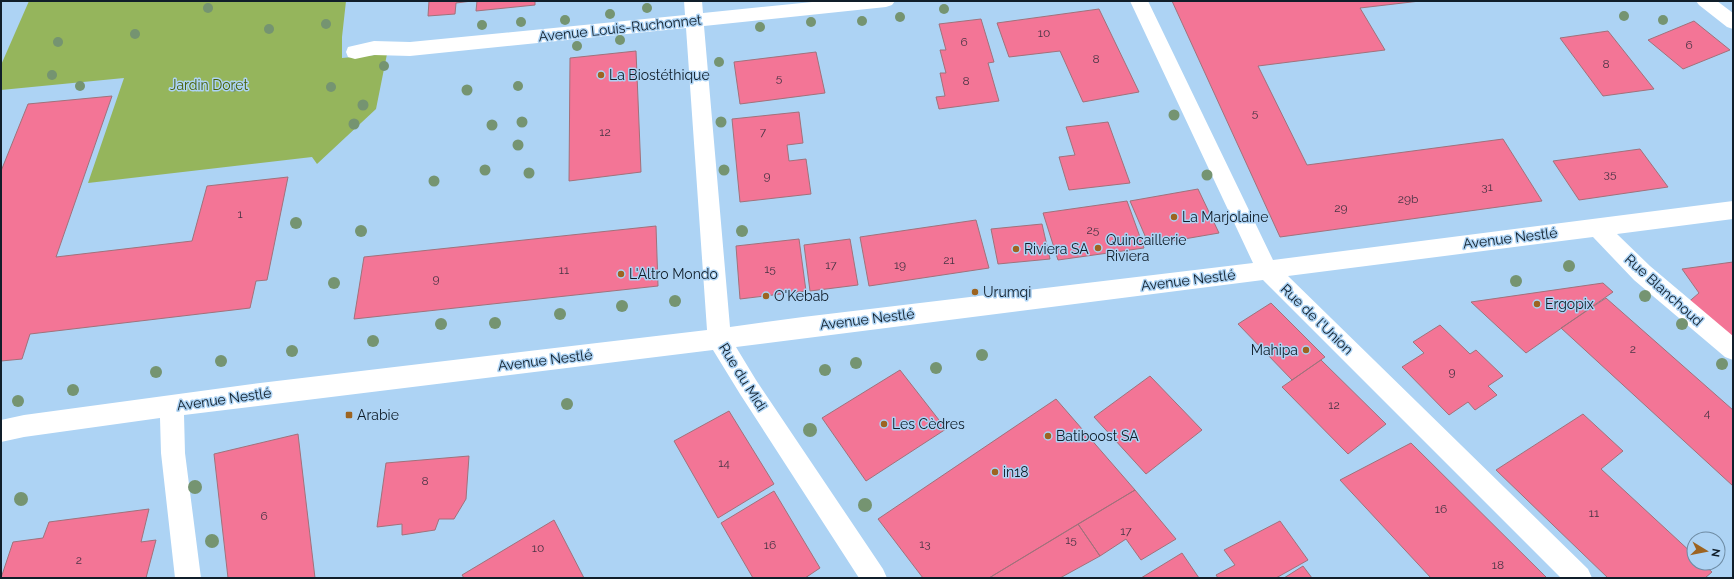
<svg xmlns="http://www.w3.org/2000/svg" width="1734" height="579" font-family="Raleway,sans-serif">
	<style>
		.green { fill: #95b55c }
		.building { fill: #f37596; stroke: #a1717b }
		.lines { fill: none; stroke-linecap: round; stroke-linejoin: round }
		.minor { fill: #fff; fill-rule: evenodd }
		.tree { fill: #759471 }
		.poi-dot { fill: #9d6421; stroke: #add3f4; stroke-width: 1.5 }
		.labels { text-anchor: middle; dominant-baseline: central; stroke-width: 3; stroke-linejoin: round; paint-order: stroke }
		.number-label { font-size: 12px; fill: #493445 }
		.street-label { font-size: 14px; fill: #101e2a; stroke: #add3f4 }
		.poi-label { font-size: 14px; fill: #101e2a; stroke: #add3f4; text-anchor: start }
		.park-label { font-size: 14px; fill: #476005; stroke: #add3f4 }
	</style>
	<rect width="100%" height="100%" fill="#add3f4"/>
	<path class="green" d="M29,1H346L342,37V58L387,54L376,109L317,164L312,157L88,183L124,78L1,90V65Z"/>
	<path class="building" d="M429,1H472L456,3L455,14L428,16Z
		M477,1H535V5L476,11Z
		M1172,1H1420L1360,8L1385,50L1258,66L1307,165L1503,139L1542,201L1280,237Z
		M1099,9L1139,92L1083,102L1060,51L1009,57L997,23Z
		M981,19L994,62L988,63L999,101L939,109L936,97L945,96L940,73H946L940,50H946L939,24Z
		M1694,21L1730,50L1683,69L1648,40Z
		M1608,31L1654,89L1603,96L1560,38Z
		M636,51L641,172L569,181L570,58Z
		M816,52L825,93L740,104L734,62Z
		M112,96L56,257L192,241L207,186L288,177L267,280L256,281L250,308L30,334L22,359L1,361V171L28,104Z
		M799,112L803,143L787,145L789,161L806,159L811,194L740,202L732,119Z
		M1108,122L1130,183L1069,190L1059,157L1075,155L1066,127Z
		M1640,149L1668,187L1579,200L1553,161Z
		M1198,189L1219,233L1149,245L1130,201Z
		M1127,201L1144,248L1058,260L1043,213Z
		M976,220L989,268L869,286L860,237Z
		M1042,224L1050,259L998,264L991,229Z
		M656,226L658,286L354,319L364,257Z
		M799,239L806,291L740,299L736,246Z
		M850,239L858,285L810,291L804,245Z
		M1733,262V343L1685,305L1699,293L1682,269Z
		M1603,283L1613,292L1526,353L1471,302Z
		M1606,298L1733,410V486L1561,328Z
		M1271,303L1325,357L1292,380L1238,324Z
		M1440,325L1470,354L1476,350L1503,376L1488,386L1497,395L1475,410L1468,402L1449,415L1402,367L1424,353L1413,342Z
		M1321,360L1386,424L1348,454L1282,387Z
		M900,370L946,429L866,481L822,418Z
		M1150,376L1202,430L1146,474L1094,417Z
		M1056,399L1135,490L989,578H923L878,519Z
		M729,411L774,484L718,518L674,441Z
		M1583,414L1623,451L1601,469L1694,555V563H1702L1712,572L1705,578H1608L1496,470Z
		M298,434L315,578H228L214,454Z
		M1411,443L1547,578H1431L1340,480Z
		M469,456L466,499L454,519H439L435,530L402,535V524L377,527L386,463Z
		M1135,490L1176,539L1141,560L1126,539L1100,556L1078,524Z
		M774,491L820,568L805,578H753L721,523Z
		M149,509L141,542L156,540L146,578H1L13,542L43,538L49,522Z
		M554,520L584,578H464L462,575Z
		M1280,521L1308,560L1276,578H1218L1216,575L1235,565L1224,550Z
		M1078,524L1100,556L1060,578H989Z
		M1182,553L1199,578H1141Z
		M1303,566L1312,578H1284Z"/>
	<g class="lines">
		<path class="minor" d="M684,1H702L703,13L822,1H895L892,5L886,7L704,26L730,327L803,317L1253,263L1130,1H1148L1273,260L1733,201V219L1617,234L1650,266L1733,336V360L1725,357L1634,280L1593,237L1288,276L1588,569L1592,578H1561L1263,280L736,347L756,380L883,569L887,578H859L740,394L713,350L184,415L185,453L201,578H175L161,453L160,418L24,437L1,442V420L24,415L260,383L707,330L686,28L410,56L374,55L355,59L348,57L346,52L348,47L374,41L410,42L685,15Z
			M1696,1H1717L1733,13V29L1727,27L1699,5Z"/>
	</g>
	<g class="tree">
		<circle cx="208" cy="8" r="5"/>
		<circle cx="647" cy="8" r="5"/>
		<circle cx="944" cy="9" r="5"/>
		<circle cx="610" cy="14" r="5"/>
		<circle cx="1624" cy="16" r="5"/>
		<circle cx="900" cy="17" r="5"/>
		<circle cx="565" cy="20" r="5"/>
		<circle cx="1663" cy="20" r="5"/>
		<circle cx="862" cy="21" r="5"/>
		<circle cx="521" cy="22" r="5"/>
		<circle cx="811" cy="22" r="5"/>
		<circle cx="326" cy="24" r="5"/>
		<circle cx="482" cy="25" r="5"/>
		<circle cx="760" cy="27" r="5"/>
		<circle cx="269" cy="29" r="5"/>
		<circle cx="135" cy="34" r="5"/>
		<circle cx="620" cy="40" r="5"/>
		<circle cx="58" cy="42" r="5"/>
		<circle cx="577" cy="46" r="5"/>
		<circle cx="719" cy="62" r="5"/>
		<circle cx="384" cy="66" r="5"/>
		<circle cx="52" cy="75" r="5"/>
		<circle cx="80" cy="86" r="5"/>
		<circle cx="518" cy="86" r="5"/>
		<circle cx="233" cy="87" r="5"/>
		<circle cx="331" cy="87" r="5"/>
		<circle cx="467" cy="90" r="5.5"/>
		<circle cx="363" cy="105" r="5.5"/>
		<circle cx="1174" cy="115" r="5.5"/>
		<circle cx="522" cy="122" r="5.5"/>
		<circle cx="721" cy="122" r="5.5"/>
		<circle cx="354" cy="124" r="5.5"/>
		<circle cx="492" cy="125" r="5.5"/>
		<circle cx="518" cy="145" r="5.5"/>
		<circle cx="485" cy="170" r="5.5"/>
		<circle cx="724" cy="170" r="5.5"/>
		<circle cx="529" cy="173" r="5.5"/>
		<circle cx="1207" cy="175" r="5.5"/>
		<circle cx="434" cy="181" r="5.5"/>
		<circle cx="296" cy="223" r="6"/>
		<circle cx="361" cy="231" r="6"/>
		<circle cx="742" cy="231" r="6"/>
		<circle cx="1569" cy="266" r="6"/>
		<circle cx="1516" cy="281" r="6"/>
		<circle cx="334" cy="283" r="6"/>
		<circle cx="1645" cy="296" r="6"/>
		<circle cx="675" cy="301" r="6"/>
		<circle cx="622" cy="306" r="6"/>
		<circle cx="560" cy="314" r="6"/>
		<circle cx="495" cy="323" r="6"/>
		<circle cx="441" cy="324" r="6"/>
		<circle cx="1682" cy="324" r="6"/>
		<circle cx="373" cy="341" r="6"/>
		<circle cx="292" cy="351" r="6"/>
		<circle cx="982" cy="355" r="6"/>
		<circle cx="221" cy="361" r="6"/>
		<circle cx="856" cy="363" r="6"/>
		<circle cx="1722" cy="364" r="6"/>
		<circle cx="936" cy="368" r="6"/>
		<circle cx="825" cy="370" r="6"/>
		<circle cx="156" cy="372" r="6"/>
		<circle cx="73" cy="390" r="6"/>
		<circle cx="18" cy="401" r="6"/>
		<circle cx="567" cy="404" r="6"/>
		<circle cx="810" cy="430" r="7"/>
		<circle cx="195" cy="487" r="7"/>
		<circle cx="21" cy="499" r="7"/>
		<circle cx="865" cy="505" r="7"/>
		<circle cx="212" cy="541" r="7"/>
	</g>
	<g class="poi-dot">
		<circle cx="601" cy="75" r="4"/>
		<circle cx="1174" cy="217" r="4"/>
		<circle cx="1098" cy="248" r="4"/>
		<circle cx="1016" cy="249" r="4"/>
		<circle cx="621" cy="274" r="4"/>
		<circle cx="975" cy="292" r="4"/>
		<circle cx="766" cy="296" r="4"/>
		<circle cx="1537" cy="304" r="4"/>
		<circle cx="1306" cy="350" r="4"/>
		<rect x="345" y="411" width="8" height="8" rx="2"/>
		<circle cx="884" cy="424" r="4"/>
		<circle cx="1048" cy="436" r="4"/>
		<circle cx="995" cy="472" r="4"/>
	</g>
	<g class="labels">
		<g class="number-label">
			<text x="1044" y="33">10</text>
			<text x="964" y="42">6</text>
			<text x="1689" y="45">6</text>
			<text x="1096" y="59">8</text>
			<text x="1606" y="64">8</text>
			<text x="779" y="78">5</text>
			<text x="966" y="81">8</text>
			<text x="1255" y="113">5</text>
			<text x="605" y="132">12</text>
			<text x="763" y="132">7</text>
			<text x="1610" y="174">35</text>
			<text x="767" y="176">9</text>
			<text x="1487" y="187">31</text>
			<text x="1408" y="199">29b</text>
			<text x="1341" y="208">29</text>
			<text x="240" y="214">1</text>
			<text x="1093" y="230">25</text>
			<text x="949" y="260">21</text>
			<text x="831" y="265">17</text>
			<text x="900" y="265">19</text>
			<text x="770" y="269">15</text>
			<text x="564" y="270">11</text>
			<text x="436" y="279">9</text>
			<text x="1633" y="349">2</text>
			<text x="1452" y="372">9</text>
			<text x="1334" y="405">12</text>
			<text x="1707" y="413">4</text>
			<text x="724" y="463">14</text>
			<text x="425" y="481">8</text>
			<text x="1441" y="509">16</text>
			<text x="1594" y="513">11</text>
			<text x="264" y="516">6</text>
			<text x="1126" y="531">17</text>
			<text x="1071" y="540">15</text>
			<text x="925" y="544">13</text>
			<text x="770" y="545">16</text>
			<text x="538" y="548">10</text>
			<text x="79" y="560">2</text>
			<text x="1498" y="565">18</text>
		</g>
		<g class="street-label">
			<text transform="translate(620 28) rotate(-6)">Avenue Louis-Ruchonnet</text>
			<text transform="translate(1510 238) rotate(-7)">Avenue Nestlé</text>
			<text transform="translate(1188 280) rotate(-7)">Avenue Nestlé</text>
			<text transform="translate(1664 290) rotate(42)">Rue Blanchoud</text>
			<text transform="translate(867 319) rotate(-7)">Avenue Nestlé</text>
			<text transform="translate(1317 319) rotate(44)">Rue de l'Union</text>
			<text transform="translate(545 360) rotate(-7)">Avenue Nestlé</text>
			<text transform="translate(743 377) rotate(58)">Rue du Midi</text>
			<text transform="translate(224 399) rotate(-8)">Avenue Nestlé</text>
		</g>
		<g class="poi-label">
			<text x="609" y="75">La Biostéthique</text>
			<text x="1182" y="217">La Marjolaine</text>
			<text x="1106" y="240">Quincaillerie<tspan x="1106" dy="16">Riviera</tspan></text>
			<text x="1024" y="249">Riviera SA</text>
			<text x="629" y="274">L'Altro Mondo</text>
			<text x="983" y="292">Urumqi</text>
			<text x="774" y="296">O'Kebab</text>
			<text x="1545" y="304">Ergopix</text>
			<text x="1298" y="350" text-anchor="end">Mahipa</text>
			<text x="357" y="415">Arabie</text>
			<text x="892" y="424">Les Cèdres</text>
			<text x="1056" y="436">Batiboost SA</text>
			<text x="1003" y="472">in18</text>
		</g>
		<g class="park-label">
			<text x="209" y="85">Jardin Doret</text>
		</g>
	</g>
	<rect width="1734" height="579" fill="none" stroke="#101e2a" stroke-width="4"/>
	<g transform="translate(1706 551) rotate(100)"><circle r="19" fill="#add3f4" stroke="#6e8ba3"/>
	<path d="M0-3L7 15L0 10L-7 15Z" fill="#9d6421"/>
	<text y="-6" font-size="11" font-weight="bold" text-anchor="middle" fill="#101e2a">N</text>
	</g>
</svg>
